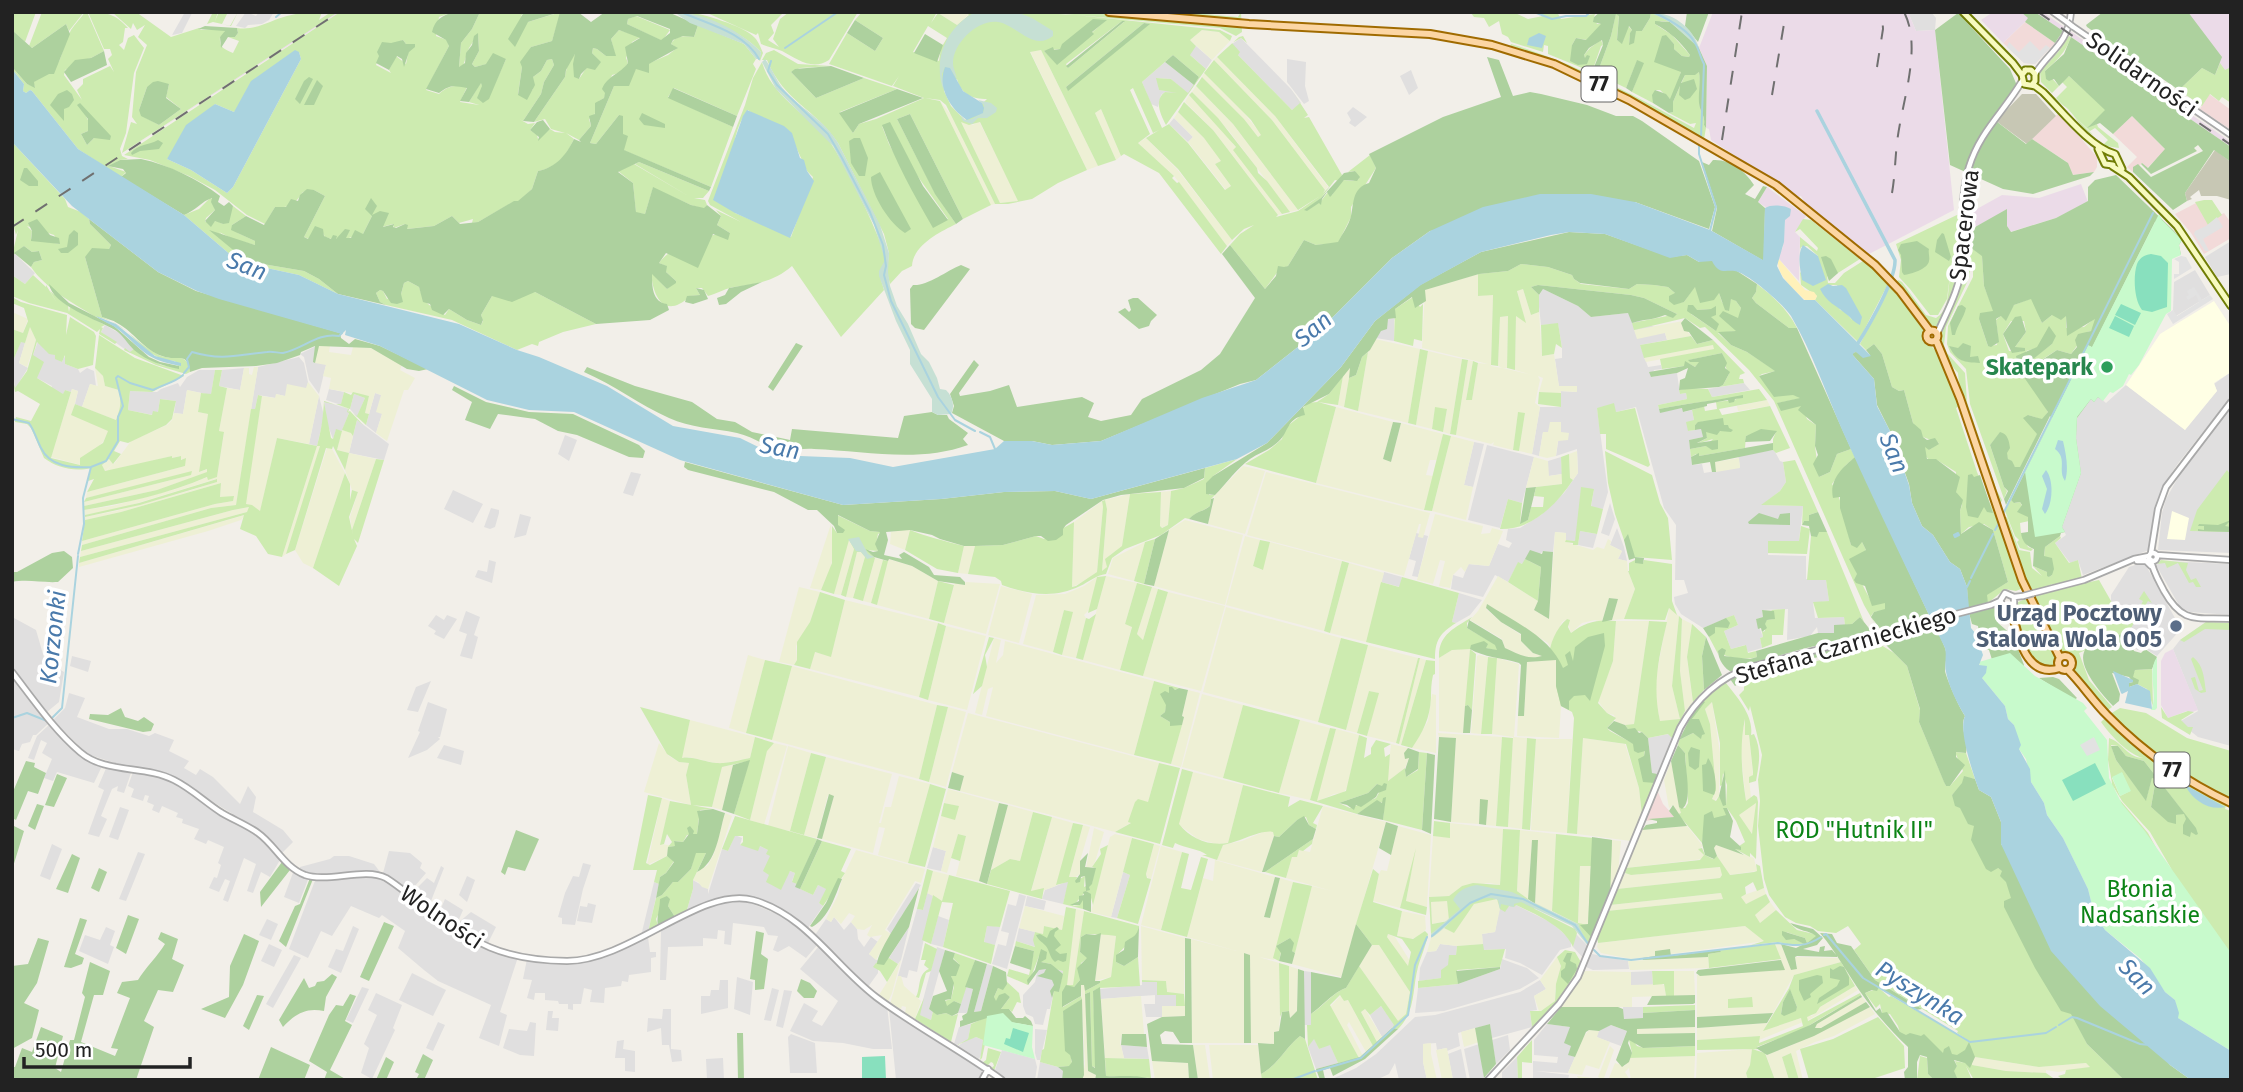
<svg xmlns="http://www.w3.org/2000/svg" width="2243" height="1092" font-family="'Fira Sans',sans-serif">
	<style>
		.residential { fill: #e0dfdf }
		.commercial { fill: #f2dad9 }
		.industrial { fill: #ebdbe8 }
		.education { fill: #ffffe5 }
		.construction { fill: #c7c7b4 }
		.farmland { fill: #eef0d5; fill-rule: evenodd }
		.grass { fill: #cdebb0; fill-rule: evenodd }
		.forest { fill: #add19e; fill-rule: evenodd }
		.wetland { fill: #c6e0d4 }
		.sand { fill: #fff1ba }
		.park { fill: #c8facc }
		.pitch { fill: #88e0be }
		.parking { fill: #e2e2e2 }
		.water { fill: #aad3df }
		.lines { fill: none; stroke-linecap: round; stroke-linejoin: round }
		.stream { stroke: #aad3df; stroke-width: 2 }
		.canal { stroke: #aad3df; stroke-width: 3.5 }
		.tertiary-casing { stroke: #a9a9a9; stroke-width: 8 }
		.secondary-casing { stroke: #707d05; stroke-width: 9 }
		.primary-casing { stroke: #a06b00; stroke-width: 10 }
		.tertiary { stroke: #fff; stroke-width: 4.5 }
		.secondary { stroke: #f7fabf; stroke-width: 5 }
		.primary { stroke: #fcd6a4; stroke-width: 6 }
		.rail { stroke: #707070; stroke-width: 2; stroke-dasharray: 14 14; stroke-linecap: butt }
		.tertiary-bridge-casing { stroke: #a9a9a9; stroke-width: 8; stroke-linecap: butt }
		.tertiary-bridge { stroke: #fff; stroke-width: 4.5 }
		.leisure-dot { fill: #2e9e5b; stroke: #fff; stroke-width: 2.5 }
		.service-dot { fill: #5c6f8a; stroke: #fff; stroke-width: 2.5 }
		.labels { text-anchor: middle; dominant-baseline: central; stroke-width: 7; stroke-linejoin: round; paint-order: stroke }
		.shield { fill: #fff; stroke: #646464; stroke-width: 2 }
		.shield-label { font-size: 21px; font-weight: bold; fill: #222 }
		.street-label { font-size: 23px; fill: #222; stroke: #fff }
		.leisure-label { font-size: 23px; font-weight: bold; fill: #27864d; stroke: #fff; text-anchor: end }
		.service-label { font-size: 23px; font-weight: bold; fill: #4e5e75; stroke: #fff; text-anchor: end }
		.park-label { font-size: 23px; fill: #0c8416; stroke: #fff }
		.water-label { font-size: 24px; font-style: italic; fill: #4a7aab; stroke: #fff }
	</style>
	<rect width="100%" height="100%" fill="#f2efe9"/>
	<path class="residential" d="M185,12L192,13L182,33L172,35Z
		M246,12L256,16L259,12H274L269,20L262,24L248,25L245,28L236,26Z
		M1908,12H1931L1936,18L1935,30L1916,31Z
		M1241,38L1291,89L1301,103L1292,110L1238,55L1232,44Z
		M1196,46L1212,60L1206,69L1189,54Z
		M1287,59L1306,62L1305,86L1309,101L1304,104L1287,82Z
		M1165,62L1194,85L1188,94L1171,79L1157,78L1159,90L1178,92L1177,94L1165,92L1161,95L1158,107L1151,104L1142,82Z
		M1411,70L1418,88L1409,95L1400,76Z
		M1353,107L1367,117L1355,127L1349,123L1351,120L1347,113Z
		M1174,118L1193,137L1188,142L1169,124Z
		M2231,241V274L2217,277L2205,257Z
		M14,253L35,273L25,284L12,275Z
		M2195,270L2210,295L2176,316L2173,310L2174,282Z
		M1543,289L1578,306L1591,317L1628,313L1665,333L1667,340L1640,345L1648,367L1661,365L1662,369L1654,370L1651,377L1677,373L1680,394L1686,393L1687,399L1658,405L1660,412L1683,408L1684,412L1692,410L1694,420L1688,431L1701,429L1703,437L1689,440L1692,465L1702,464L1704,473L1740,467L1738,455L1774,450L1780,461L1783,462L1786,482L1780,491L1762,505L1803,506L1799,541H1769L1768,555L1806,556V579L1826,580L1829,601L1813,603L1815,618L1844,617L1845,625L1834,633H1818L1817,627L1810,636L1787,640L1788,609L1762,610L1763,617L1756,619L1763,637L1760,638L1762,648L1748,652L1745,645L1731,649L1724,631L1738,625L1734,615L1703,628L1681,614L1675,604L1674,597L1688,593L1684,580H1675L1676,525L1664,508L1636,407L1616,412L1597,408L1608,492L1603,509L1591,507L1594,489L1575,541L1566,540V533L1555,532L1553,552L1544,551L1523,564L1518,563L1508,582L1495,575L1483,597L1451,589L1453,575L1463,578L1468,564L1489,566L1498,544L1509,548L1512,543L1506,540L1508,529L1520,528L1541,515L1564,493L1578,473L1577,449L1556,456L1561,422L1548,432H1543L1539,456L1532,454L1540,407H1561L1560,391L1576,392V386L1559,387L1555,359L1562,358V347L1558,324L1541,325L1538,297Z
		M1396,318L1394,320V341L1376,338L1388,319Z
		M105,325L121,334L134,349L130,353L101,332Z
		M21,341L25,343L19,363L28,368L15,389L12,363Z
		M38,341L55,355V358L62,362L64,357L66,358L65,364L78,369L80,373L87,368L94,371L96,386L90,384L82,407L75,404L78,391L72,389L71,392L65,390L63,395L51,389L52,386L37,378L33,355Z
		M316,346L326,365L319,394L309,380L304,357L300,354Z
		M299,357L304,363L308,382L307,388L285,396L276,394V398L258,395L255,409H251L258,367Z
		M244,368L240,390L219,386L222,370Z
		M199,370H215L211,395L187,390L183,414L174,413L176,401L160,399L158,412L153,415L128,410L130,391L157,392L161,389L178,383L180,387L187,377Z
		M2231,372V397L2179,462L2166,481L2158,498L2149,550L2083,575L2078,560L2070,563L2055,543L2066,535L2062,527L2081,473L2076,438L2077,418L2086,404L2091,398L2098,396L2106,403L2126,385L2185,430L2217,391L2214,384Z
		M1744,383L1750,390L1712,397L1708,389Z
		M329,389L344,392L341,405L326,400Z
		M375,393L381,395L382,414L376,433L366,425Z
		M354,394L365,398L357,417L350,409Z
		M319,396L324,416L317,446L309,444Z
		M324,401L348,409L349,413L342,431L336,430L333,439L327,423Z
		M2231,407V553L2158,550L2162,513L2166,499L2184,467Z
		M357,420L389,444L384,460L349,453Z
		M565,435L577,440L569,461L558,454Z
		M1474,442L1484,444L1473,487L1464,485Z
		M1487,445L1534,457L1522,503L1508,499L1500,528L1468,520Z
		M1561,457L1562,474L1548,476V461Z
		M631,472L641,474L633,496L623,493Z
		M453,490L483,504L473,523L444,509Z
		M1610,503L1615,519L1609,536L1601,533Z
		M491,508L499,510V513L495,527L490,529L484,527Z
		M520,514L531,517L526,535L514,538Z
		M1617,528L1624,547L1627,561L1618,559L1622,551L1610,545Z
		M1580,531L1597,534L1593,548L1578,545Z
		M1416,533L1428,536L1418,577L1412,576L1416,561L1409,559Z
		M489,560L496,562L492,583L475,577L478,570L487,572Z
		M2164,561L2231,564V615L2190,612L2180,607L2156,565Z
		M2144,562L2181,629L2157,656L2146,649L2137,650L2111,601V595L2129,567Z
		M1384,572L1402,577L1400,587L1381,582Z
		M1459,593L1482,600L1470,615L1456,623L1452,622Z
		M466,611L480,617L474,635L478,637L472,659L460,656L467,634L459,631Z
		M436,615L444,620L447,615L457,619L444,639L434,634L436,631L428,626Z
		M14,618L36,630L45,661L64,672L59,702L47,712L12,667Z
		M2206,622L2231,623V746L2198,737L2179,722L2198,711L2173,649L2180,640Z
		M72,656L91,661L88,672L70,666Z
		M12,676L31,702L50,722L36,735H33L30,742L22,744L19,751L12,749Z
		M431,681L418,712L407,710L416,687Z
		M69,693L85,698L77,717L109,729H127L149,736L155,733L174,740L169,751L189,761L184,768L196,775L200,769L213,777L240,804L248,786L256,797L253,812L283,830L293,842L282,853L265,834L168,774L118,764L87,754L53,720L65,708Z
		M428,702L447,709L440,737H438L440,739L427,750L408,758L420,732L418,731Z
		M50,724L83,757L103,764L94,783L57,772L53,781L44,778L52,759L42,753L47,743L41,740L34,760L28,758L37,736Z
		M1669,734L1672,738L1657,774H1652L1648,738Z
		M444,745L464,751L461,765L437,758Z
		M107,766L132,770L124,793L117,791L118,786L112,789L101,816L107,819L99,837L88,834L104,790L98,787Z
		M133,772L166,778L262,839L280,860L270,877L261,872L253,893L247,891L256,864L244,858L228,902L223,900L230,881L225,879L219,892L209,888L214,877L217,878L221,865L218,863L224,847L208,840L206,844L194,839L199,829L182,823L183,819L176,817L178,813L162,806L159,813L152,810L154,805L147,802L149,796L145,795L143,801L131,797L134,789L128,786Z
		M120,807L129,810L118,840L109,837Z
		M735,835L742,838L740,845L760,846L768,850L770,855L788,874L790,871L795,873L792,881L797,884L796,887L813,895L818,885L827,889L819,903L823,906L808,928L750,896L714,900L686,913L693,889V880L708,889V894L722,849L728,851Z
		M52,844L62,849L50,880L40,876Z
		M933,847L946,851L941,871L927,868Z
		M389,851L410,853L422,863L420,868L426,873L409,893L383,873Z
		M138,852L145,854L126,901L119,899Z
		M334,856H349L374,864L380,872L314,875L299,870L300,867L330,859Z
		M583,863L591,865L583,889L575,925L562,924V918L558,917L565,893L573,876L579,877Z
		M441,866L444,868L429,906L411,894L427,878L434,883Z
		M294,870L309,877L299,903L284,897Z
		M1123,872L1130,875L1117,918L1111,917Z
		M467,876L475,880L467,902L459,895Z
		M378,877L476,943L497,953L518,957L500,1012L507,1015L499,1046L479,1038L491,1005L438,981L424,970L398,948L405,931L382,915L379,918L351,906L332,936L321,931L308,958L289,949L316,878Z
		M1069,881L1063,904L1042,899L1045,890Z
		M654,882L659,884L648,932L641,936Z
		M916,883L921,885L919,888L891,934L887,929Z
		M927,893L933,895L917,972L909,970L907,978L898,976L917,909L923,910Z
		M1019,894L1026,896L1007,969L992,964L998,944L1006,946L1009,933L1001,931L1008,904L1016,906Z
		M1027,896L1046,901L1044,910L1025,906Z
		M445,899L463,910L456,926L439,913Z
		M746,901L786,918L801,928L818,944L806,958L789,946L778,952L773,950L778,936L768,935L764,927L733,923L731,945L724,944L725,931L718,930L717,939L703,938V946L668,947L666,980H660L661,930L704,908L722,903Z
		M588,903L596,905L592,923L577,921L580,906L587,907Z
		M1500,904H1514L1552,923L1571,940V947L1560,950L1542,975L1520,963L1505,958L1506,949L1483,950L1482,934L1495,932Z
		M471,912L496,927L487,945L457,927L459,922Z
		M938,916L949,920L943,947L931,944Z
		M834,917L844,930L851,922L857,929L858,939L864,947L871,937L878,942L869,954L878,961V973L868,987L815,935L826,919L831,922Z
		M267,919L278,924L271,940L259,935Z
		M987,925L1000,927L995,945L984,943Z
		M353,926L359,929L341,973L328,967L336,949L343,951Z
		M106,927L115,931L110,945L114,947L108,964L79,951L85,935L100,940Z
		M909,927L901,960L898,964L889,958Z
		M1019,928L1035,932L1034,936L1036,947L1016,941Z
		M1576,934L1589,947L1584,959L1573,947Z
		M648,937L650,952H656V957L651,958V972L629,975L628,982L622,981L621,986L605,988L604,1003L590,1002L592,990L584,988L581,1004H573V1010L568,1009V1004H559L558,1001L545,1000V993H535L534,1000L527,998L532,980L523,979L527,959L588,961L625,948Z
		M269,944L282,950L274,967L261,961Z
		M1440,944L1457,946L1456,955L1441,978L1419,981L1420,968L1427,952L1436,951Z
		M819,946L873,997L887,1006L892,1049H873L843,1043L813,1041L790,1031L804,1003L818,1011L812,1021L822,1026L838,1001L800,969Z
		M937,947L945,950L929,1009L933,1011L931,1020L919,1015Z
		M1592,954L1628,961L1629,969L1593,970L1586,967Z
		M294,955L301,958L273,1008L266,1004Z
		M1502,959L1527,968L1539,978L1520,989L1444,1011L1415,1013L1418,988L1458,984L1500,969Z
		M987,964L993,966L981,1011L974,1012Z
		M1039,964L1063,971L1059,992L1054,991L1050,1009H1047L1043,1025L1035,1024L1033,1017L1026,1014L1023,1006V995L1035,982Z
		M1304,971L1311,972V1025H1304Z
		M1652,971L1653,985H1631V972Z
		M412,973L446,990L433,1016L399,1000Z
		M737,977L753,982L750,1015L734,1009Z
		M720,980H728V1008L701,1014V996H710L711,990H719Z
		M1540,980L1546,989L1534,996L1537,1010L1530,1011L1532,1027L1492,1038L1490,1024L1458,1033L1460,1046L1447,1051L1446,1048L1437,1050L1436,1043L1423,1044V1062L1427,1080H1399L1395,1063L1389,1074L1376,1080H1330L1356,1068L1376,1054L1415,1017L1435,1015L1520,992Z
		M1142,982H1157L1176,995V1006H1162V1017H1146L1144,1004H1155V995L1101,999L1100,989L1142,985Z
		M362,987L369,989L353,1023L346,1020Z
		M965,987L973,989L967,1013H958Z
		M772,988L779,990L771,1021L764,1020Z
		M784,990L792,991L783,1028L776,1026Z
		M376,993L402,1005L393,1028L395,1030L372,1079L361,1073L369,1048L364,1044L377,1015L368,1010Z
		M1381,1006L1395,1025L1382,1037L1370,1015Z
		M1623,1007H1643L1644,1018L1623,1019Z
		M663,1009H671V1049L681,1050L682,1061L672,1062L669,1045H662L661,1028L647,1032L648,1018L662,1019Z
		M889,1009L985,1070L980,1080H896Z
		M548,1011H553L552,1018H559L558,1031L546,1030Z
		M438,1022L445,1025L433,1051L426,1048Z
		M530,1022L536,1023L534,1056L520,1055L503,1048L509,1029L527,1031Z
		M971,1024L968,1039L976,1037L983,1040L982,1053L979,1059L958,1046L966,1040L957,1045L954,1044L959,1027Z
		M1547,1024L1570,1027L1572,1046L1569,1055L1575,1057L1568,1073L1535,1071L1569,1075L1568,1080H1533V1061L1557,1063L1558,1057L1534,1055V1040Z
		M1611,1025L1627,1031L1621,1046L1596,1037L1599,1030Z
		M1035,1029L1047,1030L1040,1060H1037L1035,1053Z
		M791,1034L815,1043L817,1073H790L788,1037Z
		M1508,1035L1510,1050L1496,1064L1492,1040Z
		M1314,1038L1319,1049L1330,1044L1338,1063L1316,1069L1308,1047Z
		M624,1040L623,1049L635,1051V1072L625,1071V1058H615L617,1041Z
		M1479,1044L1484,1078L1470,1080L1464,1049Z
		M1121,1045L1147,1047L1149,1059L1124,1058Z
		M1461,1049L1467,1080H1453L1448,1054Z
		M1002,1050L1035,1059L1037,1067L1035,1080H1007L995,1070Z
		M1517,1057L1518,1080H1502V1072Z
		M723,1058L724,1080H707L706,1059Z
		M1040,1062L1058,1067L1075,1080H1037Z"/>
	<path class="commercial" d="M2025,22L2055,43L2035,64L2024,63L2003,43Z
		M2209,94L2231,110V130L2200,109Z
		M2059,113L2097,157V167L2094,172L2073,175L2067,162L2032,139Z
		M2132,116L2166,150L2147,168L2142,163L2133,172L2127,167L2137,157L2113,134Z
		M2196,203L2208,222L2224,213L2231,223V238L2204,254L2191,233L2175,214Z
		M1658,792L1663,804L1675,817L1645,821Z"/>
	<path class="industrial" d="M337,12H340L126,151Z
		M1713,12H1908L1916,31L1935,30L1954,210L1869,254L1806,205L1801,196L1798,197L1711,140L1709,129L1706,128L1707,66L1699,48Z
		M1993,12H2021L2029,18L2003,43L1981,20Z
		M2035,12H2043L2054,20L2231,142V147Z
		M2117,12H2231V77Z
		M2081,184L2088,202L2056,218L2010,232L2007,226V210L1968,231L1966,215L2002,195L2039,198Z
		M1767,187L1806,216L1795,232L1800,237L1799,281L1778,258L1783,247L1785,220L1758,202Z
		M2173,649L2198,710L2190,713L2187,711L2168,718L2161,705V661L2165,653Z"/>
	<path class="education" d="M2214,301L2231,327V372L2214,383L2217,391L2185,430L2126,385L2160,334Z
		M2172,511L2189,518L2185,540L2167,539Z"/>
	<path class="construction" d="M2022,94H2036L2056,116L2027,144L1996,121Z
		M2215,150L2231,162V200L2217,196H2201L2199,190L2190,197L2192,199L2187,201L2185,193Z"/>
	<path class="farmland" d="M966,12L969,14L957,25L938,13Z
		M1202,30L1219,32L1230,41L1212,60L1190,40Z
		M1036,49L1041,50L1098,166L1087,170L1030,51Z
		M1217,57L1275,116L1328,187L1325,190L1272,120L1214,60Z
		M1204,73L1243,112L1262,135L1258,137L1244,119L1202,77Z
		M1196,86L1233,124L1298,210L1290,212L1229,131L1192,92Z
		M1189,95L1225,133L1236,148L1234,150L1282,214L1278,215L1213,130L1185,102Z
		M940,101L951,115L995,204L991,205Z
		M1101,109L1121,156L1116,160L1095,113Z
		M1178,112L1204,138L1222,161L1215,164L1231,186L1226,190L1188,142L1193,137L1174,118Z
		M959,121L973,125L979,121L1019,201L1000,203Z
		M1146,138L1177,169L1232,240L1227,246L1174,176L1138,143Z
		M1478,274V296L1493,294L1491,366L1502,368L1498,366L1500,317L1508,316L1507,368H1503L1532,375L1515,370L1516,315L1525,321L1517,290L1523,289L1531,315L1539,312L1542,356L1554,354L1559,386H1577V392L1561,391V394L1539,392L1543,378L1538,376L1540,380L1535,403L1540,407L1532,454L1519,451L1525,413H1518L1513,450L1493,445L1494,442L1491,444L1456,435L1468,360L1473,361L1466,400H1472L1478,363L1488,364L1422,348L1425,290Z
		M12,312L28,319L23,333L12,329Z
		M1683,321L1681,323L1691,336L1667,340L1665,333L1637,339L1634,330Z
		M30,326L36,340L27,367L19,363Z
		M1375,339L1420,349L1408,423L1358,411L1368,352Z
		M1713,345L1715,349L1646,362L1644,358Z
		M318,346H330L329,352L351,355L353,347L371,348L402,365L400,370L415,378L408,390H404L387,441L376,433L382,414L376,412L381,395L375,393L369,414L365,413L369,396L329,389L331,378L323,376L326,365L315,363Z
		M1428,351L1462,359L1450,434L1443,432L1447,410L1435,408L1432,429L1416,425Z
		M254,367H258L236,505L211,508L82,545V541L215,504L233,501L220,497L221,483L121,512L85,520V517L116,511L192,490L216,482V479L115,510L85,515L84,510L112,506L176,489L208,477H217L224,433L219,431L227,388L240,390L244,368H249V374L252,375Z
		M1351,367L1344,407L1338,405L1343,376Z
		M95,368L103,376L105,386L119,390L122,405L116,420L82,407L90,384L98,386Z
		M308,382L319,396L309,444L277,438L260,512L245,504L262,396L275,398L276,394L285,396L287,384L306,388Z
		M72,389L78,391L72,415L109,430L103,442L81,465L51,457Z
		M187,390L201,393L198,412L208,414L200,472L207,469L208,472L157,490L84,506V502L191,475L86,498L87,492L185,466L180,456L172,458V456L105,472L113,464L105,471L102,465L109,459L114,464L131,441L167,425L172,420L174,413L183,414Z
		M1767,400L1770,406L1738,411L1737,406Z
		M1336,407L1393,422L1383,459L1391,462L1401,423L1443,434L1437,460H1430L1426,475L1433,476L1424,510L1316,483Z
		M1550,422H1561V432L1569,433L1568,440L1558,441L1556,456L1547,458L1539,456L1543,432H1548Z
		M342,430L352,433L353,436L349,453L376,459L352,530L350,517L358,492L352,490L345,470L349,453L337,450Z
		M1451,436L1474,442L1464,485L1473,487L1466,520L1432,511Z
		M317,446H320L309,485L286,554L282,557Z
		M327,448L332,449L345,473L313,568L303,563L295,550Z
		M1577,451L1578,473L1573,480L1570,479L1569,454Z
		M1534,457L1548,461L1549,476L1562,474V484L1526,488Z
		M1739,458L1740,468L1716,472L1715,462Z
		M1243,466L1265,471L1245,534L1208,524L1215,495Z
		M1266,472L1430,513L1423,538L1418,537L1421,524H1419L1404,576L1247,535Z
		M1171,491L1168,525L1161,528L1160,526L1161,492Z
		M1130,494L1122,547L1110,555L1108,566L1102,572L1107,509L1105,500Z
		M1102,501L1103,507L1097,572L1085,581L1072,587L1074,522Z
		M250,507L247,512L80,557L81,551L233,510Z
		M1435,514L1483,526L1481,534L1490,533L1492,528L1503,531L1489,566L1469,564L1465,572L1461,567L1453,575L1450,588L1439,586L1445,561L1440,560L1433,584L1417,580Z
		M245,515L241,520L208,531L79,567V563Z
		M1185,520L1243,535L1225,605L1154,586L1169,530Z
		M831,524L833,554L831,567L821,590L810,588Z
		M902,530H910L905,550L890,544L891,532Z
		M1555,532L1566,533V542L1593,550L1597,547L1604,549L1608,539L1611,541L1610,545L1622,551L1618,559L1627,561L1628,571L1635,589L1624,619L1612,620L1618,599L1609,598L1602,622L1595,620L1582,623L1571,633L1567,619L1562,622L1550,647L1548,643L1488,605L1486,609L1501,622L1521,635V641L1533,653L1543,656L1532,658L1519,655L1505,648L1502,639L1470,620L1478,611L1498,576L1538,601L1534,610L1549,619Z
		M1245,536L1260,540L1253,566L1262,570L1270,542L1342,561L1324,631L1226,605Z
		M848,539L854,549L841,595L834,594Z
		M1145,542L1134,581L1108,574L1113,558Z
		M969,544L975,546L968,574L958,573L964,546Z
		M857,552H861L865,557L853,598L846,597Z
		M875,558L883,560L871,603L863,601Z
		M888,559L912,566L938,581L929,619L877,605Z
		M1349,563L1384,573L1366,642L1330,633Z
		M1106,576L1137,583L1125,624L1132,626L1120,670L1083,660Z
		M1097,577L1090,609L1084,615L1086,618L1076,658L1062,655L1072,612L1064,610L1053,652L1023,644L1036,595L1065,594L1084,586Z
		M955,582L964,585L966,582L1000,584L986,634L944,623Z
		M1001,586L1032,594L1019,643L988,635Z
		M799,587L820,592L810,622L796,646L797,660L794,665L779,662Z
		M1152,587L1158,589L1143,640L1137,634Z
		M1168,592L1225,606L1201,691L1143,676Z
		M845,600L938,623L919,697L810,669L814,652L831,656Z
		M1226,607L1341,638L1318,722L1203,692Z
		M1669,608L1679,616L1672,686L1680,719L1660,722L1655,695L1656,678Z
		M1682,619L1692,624L1687,658L1693,702L1685,712L1680,671Z
		M1616,621H1649L1634,724L1626,725L1616,723L1614,715L1607,713L1598,701L1613,661Z
		M946,626L986,636L967,710L928,700Z
		M994,638L1001,640L996,663L1003,655L1005,641L1154,681L1134,755L986,716L993,687L988,689L982,715L975,713Z
		M1368,645L1418,658L1396,743L1367,736L1378,693L1369,691L1357,733L1346,730Z
		M1466,648L1470,649L1463,733L1439,731V658L1452,650Z
		M748,655L765,660L746,733L729,728Z
		M1479,655L1488,657L1481,734L1471,733L1477,656Z
		M1420,658L1426,660L1401,745L1399,744Z
		M1497,658L1519,664L1514,737L1527,738L1522,829L1508,827L1513,737L1492,734Z
		M1549,660H1556V686L1561,706L1559,738L1517,736L1518,716H1524L1527,662Z
		M792,666L937,705L919,779L772,740Z
		M1188,690L1200,693L1181,767L1171,764L1184,717L1182,716Z
		M1202,694L1243,705L1223,778L1182,767Z
		M1432,694L1436,695V753L1412,748L1428,721Z
		M1712,702L1720,753L1719,796L1714,801L1712,799L1714,795L1710,724L1705,709Z
		M948,707L966,712L946,787L929,782Z
		M968,713L1159,763L1148,802L1132,822L1115,832L960,791L964,776L952,772Z
		M1746,717L1745,734L1749,735L1753,775L1749,778L1751,798L1746,802L1740,742Z
		M690,720L755,737L750,758L719,764L689,757L681,758Z
		M1300,720L1330,728L1310,800L1279,793Z
		M1336,729L1359,735L1347,788L1343,793L1334,794L1316,802Z
		M1438,733L1502,737L1496,826L1486,825L1487,800H1480L1479,824L1451,822L1456,738L1439,737Z
		M1583,738L1625,744L1639,788L1642,815L1631,841L1577,834Z
		M1536,739H1572L1567,833L1531,830Z
		M659,743L669,756L679,762L689,763L686,775L691,805L644,792Z
		M774,743L787,746L764,825L750,820L767,750Z
		M1391,744L1408,748L1409,758L1405,768L1387,782Z
		M788,746L811,753L790,831L768,826Z
		M826,757L892,774L879,823H881L885,807H891L899,776L930,784L908,863L878,855L885,828L879,827L873,853L822,839L834,796L828,795L817,838L804,835Z
		M1671,761L1681,813L1678,814L1673,805L1669,808L1664,780Z
		M733,765L722,810L712,807L722,767Z
		M1193,772L1243,785L1228,843L1217,844L1198,839L1178,824Z
		M948,789L999,803L979,881L956,876L966,836L958,834L947,873L941,871L946,851L933,847L941,816L954,819L958,806L944,803Z
		M662,798L670,801L661,844L669,845L667,856L647,865Z
		M1756,802L1753,835L1738,815Z
		M1008,805L1033,812L1020,861L1010,859L991,870Z
		M1323,806L1386,822L1341,977L1292,964L1312,886L1332,891L1286,878L1292,857H1297L1299,850L1310,852Z
		M725,813L732,816L708,889L702,887L698,882L693,880L697,872L708,865L714,854Z
		M1052,817L1073,823L1058,882L1056,886L1045,890L1031,892Z
		M1450,823L1503,829L1500,885L1490,883L1462,886L1449,896L1429,897L1433,836L1449,837Z
		M1083,825L1090,827L1080,861V874L1072,879L1069,877Z
		M1398,826L1431,835L1427,907L1406,902L1413,862L1400,908L1373,901L1379,874L1381,870L1387,871Z
		M1687,826L1703,846L1699,849L1704,855L1703,859L1626,868L1642,830Z
		M1094,828L1104,832L1095,862L1092,867L1086,868Z
		M1268,830L1273,832L1274,836L1262,872L1217,860L1223,845L1242,841Z
		M1520,830L1556,834L1552,911L1535,904L1537,840H1532L1528,899L1517,891Z
		M1115,834L1132,838L1111,917L1091,912L1110,837Z
		M1612,840L1621,841L1618,874L1610,894Z
		M1154,844L1160,846L1151,879L1148,878L1146,874Z
		M1716,845L1754,858L1757,871L1729,875L1717,856L1714,848Z
		M1161,846L1182,852L1161,930L1141,925Z
		M856,850L925,869L921,883L915,881L885,930L891,934L876,960L869,954L882,935L870,937L867,935L872,925L864,930L857,929L851,922L855,916L849,913L841,924L834,917L831,922L826,919L838,895L842,879Z
		M1215,860L1275,877L1264,917L1270,918L1280,878L1293,882L1274,960L1259,957L1279,963L1280,1017L1279,1031L1274,1032V1044L1251,1043L1250,955L1244,953V1043H1192L1191,939L1237,951L1187,937L1203,878L1213,881Z
		M1580,866H1591L1588,925L1578,924Z
		M1721,867L1722,875L1720,878L1617,889L1625,873L1631,875Z
		M933,871L949,875L942,901L927,893Z
		M1764,888L1766,894L1764,896L1746,904L1743,903L1741,897L1744,895Z
		M1722,893L1724,899L1607,911L1610,905Z
		M1493,898L1498,901L1500,909L1495,932L1482,934L1483,944L1457,946L1440,944L1436,951L1427,952L1431,938L1444,928L1454,932L1474,904Z
		M1447,900L1450,920L1432,924L1431,902Z
		M1770,902L1776,910L1760,923L1755,915Z
		M1025,906L1064,916L1062,930L1044,926L1043,934L1019,928Z
		M1076,909L1084,911L1073,986L1066,985Z
		M1402,911L1425,916L1426,929L1420,936L1408,940L1397,936Z
		M1141,926L1185,938L1184,994L1167,993L1166,981L1142,980Z
		M1745,926L1765,941L1671,954L1670,949L1655,951V956L1631,959L1601,953L1597,947L1598,943Z
		M1101,933L1116,936L1111,977L1095,981Z
		M1388,934L1395,937L1410,961L1408,967L1387,937Z
		M1375,944L1379,945L1410,992L1406,1014L1398,1022L1359,966L1372,945Z
		M1775,944H1781L1791,970L1797,966L1795,957H1797L1838,958L1841,962L1794,975L1773,1013L1697,1017V975L1784,969ZM1752,997V1007L1729,1008L1728,999Z
		M1557,957L1561,966L1555,991V1001L1548,1008L1539,1011L1534,996L1546,989L1540,980Z
		M1708,957L1709,968L1630,970L1628,961Z
		M901,960L892,993L888,1002L879,995Z
		M1289,966L1298,969L1297,1011L1289,1019Z
		M1585,971L1631,972V985L1662,984L1664,985L1666,996L1632,997V1007H1561Z
		M1674,971H1694L1695,995L1674,996Z
		M898,976H901L904,986L921,1001L915,1019L905,1013L906,1007L902,1006L901,1009L890,1004Z
		M1081,985H1085L1088,1071L1096,1075L1095,1080H1082L1085,1064Z
		M1855,986L1858,990L1807,1021L1806,1016H1812L1820,1007Z
		M1341,995L1344,1001L1348,1000L1373,1046L1366,1052L1349,1022L1347,1025L1363,1056L1359,1058L1330,1007Z
		M1141,996L1144,1034H1122L1120,1042L1124,1058H1105L1101,999Z
		M1862,997L1866,1002L1863,1005L1821,1028H1815L1816,1024Z
		M1162,1006H1185L1186,1016L1162,1017Z
		M1870,1007L1875,1014L1834,1036L1815,1042L1796,1051L1803,1080H1799L1791,1053L1782,1057L1789,1080H1775L1766,1055L1790,1046Z
		M1365,1009L1382,1037L1377,1042L1361,1012Z
		M1801,1018L1803,1022L1759,1040V1036L1697,1040V1028L1767,1023L1764,1030Z
		M1695,1027V1033L1637,1034V1029Z
		M1475,1028L1479,1042L1464,1047L1461,1032Z
		M1589,1030L1599,1031L1597,1037L1610,1042L1599,1069L1586,1065L1582,1075L1568,1073L1584,1036Z
		M1431,1043V1054L1437,1080H1427L1423,1062V1044Z
		M1193,1045H1205L1210,1080H1198Z
		M1209,1045H1258L1262,1080H1213Z
		M1610,1046L1614,1050L1604,1078H1609L1615,1063L1625,1066L1629,1058L1695,1056L1694,1080H1631L1629,1068L1625,1072L1630,1080H1579L1577,1076L1601,1079L1598,1077Z
		M1447,1048L1453,1080H1442L1436,1050Z
		M1752,1049L1750,1065L1746,1073L1748,1080H1696L1697,1053Z
		M1975,1057L2039,1067L2086,1063L2091,1067L2058,1072L2046,1070V1073H2042L2006,1071L1972,1065V1059Z
		M1152,1061L1188,1063L1189,1080H1155Z"/>
	<path class="grass" d="M12,12H36L25,42L12,30Z
		M42,12H84L69,31L66,24L32,48L29,46Z
		M85,12H87L104,51L91,58L73,63L69,68L65,70L64,75L82,100L77,90L83,84V79L110,66L114,72L108,59L112,55L110,49H104L88,12C107,12 115,14 128,28H125L123,42L119,45L124,50L128,38L134,35L144,48L134,73L126,133L120,149L122,156L128,159L120,160L109,166L126,172L121,177L78,149L32,91L30,90L26,93L23,91L24,84L12,69V67L27,84L35,87L33,82C67,65 57,58 71,30C75,24 81,18 85,12ZM79,103L108,134L94,138L87,145L81,134L88,131V120Z
		M112,12H136L171,37L199,28L201,30L223,29L226,33L220,37C219,48 224,49 233,53L239,41L228,37H235L238,33L237,28C256,31 271,20 287,16C299,13 310,12 322,12L319,20L331,12H338L122,153L131,122L137,124L132,117L136,72L147,45L138,37L145,25L137,30L133,23L131,29ZM169,84L166,97L181,109L159,125L146,118L139,110L147,87Z
		M213,12H218L215,21L219,12H228L222,24L230,26L238,12L231,26L213,22L207,24Z
		M340,12H453L439,17L436,36L447,40L449,46L426,90L439,94C447,86 456,84 467,87L460,102L479,105L469,102L481,82L486,99H488L506,59L475,67L472,64L479,51L478,34L469,48L463,66L459,67L461,43L472,29L480,12H524L521,16L528,22L561,12L552,41L531,47L522,67L518,94H529L533,89V77L541,71L547,60L552,59L554,65L544,82L541,94L523,121L519,119L528,124L535,123L530,130L537,135L538,139L550,129L555,132L565,133L551,129L545,119L534,122L565,77C566,69 569,59 576,53L579,79L587,67L600,62L592,53L593,48L597,49L606,56L615,55L611,39L619,30L641,37L632,42L626,58L628,63L622,72L612,75L604,98L599,101L594,116L589,119L591,126L579,140L566,133L574,139C566,156 558,167 538,171L532,189L518,202H513L478,222L472,223L473,219L459,223L452,216L434,226L406,229L405,224L394,228L393,224L382,227L377,214L372,216L363,234L345,239L340,236L335,240L325,237L322,231L309,239L304,237L325,196L314,190L303,192C294,204 292,208 275,207L265,224L247,215L215,190L189,176L150,160L124,155ZM403,40L406,44H410L406,64L396,56L389,70L391,73L376,65C381,50 390,45 403,40ZM299,52L301,59L233,187L227,193L191,170L167,159L215,104L234,112Z
		M685,12C699,12 747,27 755,38C758,41 761,48 763,53L760,61L759,60L761,52C741,31 713,21 685,12Z
		M705,12H784L771,25L774,33L768,40L779,47L773,39L780,19L789,12H858L829,60C812,71 797,59 782,51C775,48 768,47 761,44L758,33L756,35Z
		M862,12H937L931,23L938,13L957,25L969,15L966,12C1005,12 1035,12 1074,15L1049,12H1088L1234,25L1127,12H1206L1204,14L1238,17L1241,12L1242,32L1236,36L1220,28L1075,15L1220,30L1232,36L1230,41L1212,60L1230,41L1219,32L1202,30L1190,40L1196,46L1190,55L1206,69L1166,125C1160,114 1154,100 1165,92L1177,93L1159,90L1156,78L1171,79L1188,93L1199,77L1173,55L1142,82L1162,128L1169,124L1188,143L1225,190L1231,186L1215,164L1221,161L1204,138L1178,112L1184,102L1213,130L1278,215L1276,217L1298,211L1320,196L1298,210L1233,124L1196,86L1202,77L1244,119L1258,137L1261,135L1251,120L1204,73L1214,60L1272,120L1325,190L1323,193L1329,187L1275,116L1217,57L1239,37L1243,36L1247,43L1241,38L1232,43L1240,52L1238,55L1292,110L1300,103L1291,89L1308,115L1304,118L1309,117L1342,175L1339,181L1335,180L1321,198L1305,211L1321,201L1328,192L1332,195L1340,183L1344,180L1353,181L1359,179L1355,171L1348,172L1370,155L1376,168L1351,207V217L1338,243L1316,245L1304,240L1288,266L1279,270L1265,289L1230,245L1240,234L1254,225L1244,229L1232,240L1178,169L1146,138L1159,130L1153,133L1133,88L1130,90L1150,134L1138,143L1174,176L1172,178L1177,183L1179,182L1227,246L1221,254L1159,173L1124,154L1121,156L1101,109L1095,113L1116,160L1098,166L1041,50L1030,52L1087,170L1058,183L1032,199L1008,204H995L946,105L940,100L925,98L940,101L991,205L963,219L910,114L897,119L935,193L956,224C940,232 913,245 912,266L902,271L890,284L887,272L889,253L884,234L838,143C816,109 784,102 767,60H762L766,53L774,50L798,64L831,66L800,68L791,72L816,98L864,78L897,89L840,112L853,133L859,124L876,119L924,98L893,86L899,76L892,86L829,64L847,33L875,51L883,38L855,20ZM1106,20L1057,64L1044,51L1060,49ZM1122,21L1124,22L1068,68L1066,64ZM1144,23L1149,24L1068,90L1066,87ZM928,26L947,38L941,48L939,61L913,52ZM957,79C961,94 972,99 987,99L965,120L951,106L944,91ZM961,122L969,125L980,122L1018,201L1000,203ZM882,126L948,219L933,227L889,144Z
		M1461,12H1513L1528,19L1543,16L1536,12H1557L1561,19L1595,14L1594,17L1597,24H1603L1587,40L1576,38L1572,45L1573,51L1585,59L1584,55L1590,48L1601,40L1603,45L1601,46L1592,72L1548,54V46L1544,45L1543,52L1511,42L1508,37L1502,34L1499,21L1489,27L1484,18L1474,17L1471,13Z
		M1651,12L1670,22L1661,21L1655,24L1672,35L1690,55L1689,57L1682,56L1674,49V44L1666,36H1662L1681,72L1671,100L1660,90H1655L1653,103L1632,92L1643,63L1637,61L1626,88L1597,74L1611,36L1616,13L1619,15L1617,40L1622,43L1628,26L1632,30L1630,34L1629,44L1636,30L1642,31L1650,18Z
		M636,16L670,30L662,41L627,24L628,19Z
		M698,25L744,44L756,59L753,64L756,69L737,116L674,88L668,97L733,127L711,187L623,150V134L619,115L596,144L590,143L614,86L636,69L668,55L677,48L671,44C676,35 685,36 694,37Z
		M2069,36L2071,37C2065,53 2058,59 2045,71L2059,86L2052,93L2041,82L2040,72L2058,52Z
		M1511,44C1577,64 1633,95 1694,128L1696,123L1690,124L1669,113L1673,112V102L1685,75H1694L1699,72C1701,82 1698,100 1700,108C1702,115 1705,116 1704,125L1706,128L1704,139L1585,75L1510,47Z
		M762,62C771,95 805,113 827,138C839,152 884,241 885,259C885,264 881,268 879,273L884,290L841,337L792,266C775,281 757,284 734,287C729,287 716,294 708,296L702,288H696L700,295L690,296C666,319 653,300 651,272L667,289L676,281L666,272V266L659,263C673,244 707,234 730,233L717,225L721,216L716,210L741,222L710,205L708,201L745,105L753,78ZM748,110L796,147L807,171L813,177L791,237L735,213C734,181 726,137 748,110Z
		M2220,63L2225,70L2231,67V103L2222,97L2219,101L2210,94L2202,106L2179,90L2202,68L2215,75Z
		M2069,76L2106,110L2089,126L2097,124L2098,127L2118,143L2119,148L2106,146L2104,144L2108,140L2095,128L2090,131L2074,116L2093,135C2081,129 2076,117 2068,109C2064,105 2055,101 2049,95V93L2065,107L2056,98L2067,87L2062,82Z
		M1192,92L1218,118L1257,168L1258,173L1267,181L1290,212L1282,214L1233,150L1236,147L1189,95Z
		M12,142L65,199L68,207L81,212L89,219L90,224L111,245L109,249L85,257L102,317C125,326 136,342 157,354C173,363 187,349 190,372L186,374L156,365L124,350L125,348L130,352L134,349L161,365L179,368L175,361C146,360 136,334 113,322C107,319 97,317 94,316C73,303 46,289 31,267L34,262L42,260L39,251L32,252L24,246L12,256L18,230L16,235L12,220ZM27,226L54,235L60,244L31,239L32,231Z
		M639,162L709,191L703,198H694L705,200L707,205L704,209L691,205L653,188L645,214L636,213L633,183L618,171L634,164L690,197L635,164Z
		M210,198L213,199L215,210L206,218L205,222L217,221L223,224L233,206L246,216L232,225L238,233L255,241V245L233,239L219,232L257,263L304,271L319,279L338,294L299,275L239,262L184,215L199,209Z
		M2204,200H2212L2222,215L2208,225L2195,202Z
		M1959,214L1961,218V257L1951,267L1947,299L1938,315H1930L1910,289L1899,277L1901,260L1896,244Z
		M1803,219L1811,220L1860,259L1830,278L1827,276L1828,283H1835L1844,273L1866,259L1889,282L1858,342L1815,300L1817,296L1801,285L1800,272L1801,273L1818,256L1807,246L1801,247L1800,250V237L1817,251L1818,248L1800,229L1795,232ZM1830,285H1837L1852,320L1845,311L1840,310Z
		M1967,245L1982,255L1984,286L1994,311L1979,319L1988,346L1997,345L1998,336L1996,320L2014,305L2032,298L2042,323L2052,315H2066V328L2084,327L2095,318L2096,322L2091,331L2087,332L2071,354L2057,350L2035,364L2032,359L2052,344L2026,351L2043,403L2048,412L2043,420L2028,415L2038,433L2020,468L2015,467L2008,459L2000,433L1990,445L2004,487L2007,491L2004,499L1970,404L1966,369L1950,352L1947,344L1948,326L1973,277V270L1966,259ZM2011,321H2024L2026,332L2015,347L2021,352L2009,351L2003,334Z
		M1521,264L1548,267L1572,275L1574,279L1581,284L1629,289L1637,284L1654,285L1668,287L1675,293V303L1684,302L1695,286L1699,295L1719,293L1722,302L1728,311L1731,298L1736,301L1741,308L1737,331L1718,333L1731,345L1747,352L1776,371L1762,374L1759,376L1767,385L1802,398L1778,403L1802,406L1807,419L1816,425L1815,446L1819,477L1830,472L1837,454L1851,449L1855,457L1845,466L1832,484C1843,500 1846,525 1851,545L1862,542L1866,550L1853,564C1858,577 1864,588 1870,599L1885,602L1886,610L1874,612L1871,616L1875,624L1864,605L1774,401L1749,370L1705,327L1700,328L1685,318L1634,330L1632,323L1677,314L1644,298L1631,295L1538,285L1531,287L1539,295V312L1531,315L1523,289L1517,291L1526,323L1516,316L1515,370L1507,368L1508,316L1500,317L1498,366L1491,365L1493,295L1478,296V274L1508,271ZM1712,309L1711,317L1716,331L1691,314L1697,310Z
		M1958,264L1960,268C1955,287 1951,316 1934,328L1930,327L1896,283L1898,280L1902,282L1926,315L1936,318C1956,305 1942,277 1958,264Z
		M1966,265L1970,270V276L1946,327L1944,345L1947,353L1965,373L1967,402L1997,491L2002,500L1999,507L1960,394L1958,373C1925,334 1943,337 1955,298C1959,287 1959,274 1966,265Z
		M12,275L25,284L33,275L46,287V285L57,303L50,291L68,306L69,312L70,307L105,325L101,327L103,328L101,332L117,342L115,344L99,334L100,329L97,332L67,313L29,303L12,296Z
		M408,281L419,287C425,306 429,304 445,315L449,309L467,320L481,325L483,321L481,315L492,296L535,292L596,324L563,332L539,342L538,346L532,344L517,350L452,320L386,305L380,302L376,293L380,290L383,291L387,299L401,294L404,283Z
		M1757,284C1774,297 1787,309 1797,328H1789L1756,303L1752,298L1756,292Z
		M1890,285L1917,319L1924,332L1925,342C1945,352 1952,386 1960,406L1956,408L1977,472L1999,525L2000,523L2023,588L2016,591L2005,589L1988,603L1986,595L2008,582L1993,530L1984,524L1969,527L1961,534L1960,511L1962,505L1956,492V472L1937,460L1928,459L1924,454L1925,441L1929,450L1939,443L1923,437L1913,423L1904,390L1899,391L1892,387L1882,354L1874,344L1866,350L1860,344Z
		M12,297L21,302L67,315L66,335L70,317L94,332L96,336L93,365L78,369L65,364V355L62,362L55,359V355L49,354L37,342L33,355L44,362L37,378L63,394L65,390L71,392L51,458L80,465V458L103,443L108,431L71,415L75,404L116,420C121,406 121,405 119,390L105,386L103,376L95,368L99,335L135,358L184,376L152,392L130,391L128,410L152,415L153,411L158,412L160,399L176,401L172,419L166,425L128,443L120,441L114,451L121,454L113,464L109,459L102,465L105,471L172,456V458L181,456V460L186,458L185,466L87,492L94,479L88,481L91,468C75,472 57,468 44,458L31,428L27,424L15,422L16,417L31,421L40,404L18,391L15,392L13,381L15,388L27,371L36,340L30,327L25,343L21,342L12,363V329L23,333L28,321L24,308L12,303Z
		M1413,297L1420,307L1423,304L1422,341L1414,339L1413,346L1394,341L1395,309Z
		M1558,323L1562,348L1556,344L1554,354L1542,356L1541,325Z
		M1691,336L1697,344L1713,340L1745,373L1740,375L1739,379H1743L1744,383L1719,387L1723,385L1729,374C1724,367 1726,360 1722,353L1689,360L1691,362H1700L1695,367L1688,363L1685,366L1662,369L1660,359L1714,349L1713,345L1644,358L1640,345Z
		M1420,349L1428,351L1416,425L1408,423Z
		M1368,352L1358,411L1344,407L1349,378L1356,375L1362,357Z
		M1462,359L1468,360L1456,435L1450,434Z
		M1473,361L1478,363L1472,400H1466Z
		M215,370H222L219,386L227,388L219,431L224,432L217,477L208,480L207,477C168,494 126,503 84,510V506L157,490L207,472V469L199,472L208,414L198,412L201,393L211,394Z
		M1343,376L1338,405L1318,402L1336,407L1316,483L1245,464L1269,450L1282,439L1285,428L1299,417L1303,408L1308,403L1317,402L1329,394Z
		M1691,388L1708,389L1712,397L1759,389L1767,400L1719,409L1722,415L1770,406L1790,448L1776,453L1773,450V439L1776,432H1758L1746,436L1745,448L1699,456L1696,454L1691,457L1690,449L1706,446L1713,439L1696,444L1707,438L1705,432L1722,431L1723,426C1714,423 1703,418 1695,425V430L1688,431L1686,422L1694,420L1692,410L1704,406L1705,411L1717,409L1716,402L1734,400L1743,396C1713,401 1688,403 1659,409L1658,405L1687,399L1686,393L1680,394L1679,390Z
		M344,392L351,395L353,392L369,396L365,413L369,414L366,425L353,413L357,416L365,398L354,394L350,409L336,404H341Z
		M1539,392L1561,393V407L1538,404Z
		M258,395L262,396L246,504L252,505L260,511L277,438L317,446C322,427 323,417 324,401L336,405L324,402L331,438L333,439L336,429L342,431L337,450L349,453L345,470L333,446L332,449L326,448L295,550L286,554L320,446H317L282,557L268,554L256,536L240,529L244,515L79,563L80,557L247,512L249,507L233,510L81,551L82,545L211,508L236,505L251,409H255Z
		M1614,403L1616,412L1635,408L1650,465L1648,467L1606,449V434H1600L1597,408Z
		M337,405L349,409L348,412L350,411L363,425L357,420L353,436L351,433L342,430L349,413L347,412L348,409Z
		M1435,407L1447,409L1443,432L1432,429Z
		M1518,412L1525,413L1519,451L1513,450Z
		M1443,434L1451,436L1432,511L1424,510Z
		M1605,451L1652,475L1660,503L1668,518L1672,560L1635,557L1624,540L1615,514L1608,483Z
		M1569,454L1570,478L1573,480C1556,505 1532,530 1500,529L1508,499L1522,503L1520,523L1528,520L1531,507H1543L1544,497L1534,496L1536,487L1562,484L1561,457Z
		M376,459L384,460L358,543L354,539L357,546L339,586L313,568L345,473L350,484V500L352,490L358,492L349,517L353,535L352,530Z
		M1237,459L1213,476L1209,495H1215L1211,499L1210,506C1202,512 1197,511 1189,519L1185,518L1161,535L1125,549L1112,558L1106,574C1096,575 1089,582 1080,586C1054,599 1028,594 1002,585L1001,581L995,577L968,574L975,546L1003,545L1036,536L1044,539L1074,522L1072,587L1076,586L1097,572L1103,507L1102,501L1105,500L1107,509L1102,571L1107,567L1105,559L1122,546L1130,494L1161,492L1160,526L1162,528L1168,525L1171,491L1184,488L1204,479L1205,468Z
		M1795,460L1818,512L1809,515V521H1804L1802,525L1803,506L1761,505L1780,491L1786,482L1783,462Z
		M2227,470L2231,475V532L2190,531L2197,510Z
		M192,471L191,475L84,502L86,498Z
		M217,479V482L140,505L85,517V515L139,503Z
		M221,483L220,497L234,496L233,501L215,504L82,541L85,520L121,512Z
		M1581,487L1594,489L1591,506L1603,509L1597,534L1580,531L1578,545H1573V543L1565,542L1566,540L1575,541Z
		M2011,500L2015,503L2020,502L2022,506L2018,512L2028,516L2029,521L2020,523L2021,533L2028,547L2033,549L2031,551L2020,548L2017,542L2019,540L2015,536L2005,511Z
		M837,515L870,531L882,532L878,534L876,544L878,551L867,550L875,558L863,601L853,598L865,557L861,552H857L846,597L841,595L854,549L849,540L834,594L821,590L832,563V526L837,533Z
		M2007,517L2019,550L2030,552L2032,568L2042,576L2033,566L2047,572L2049,577L2052,575L2044,557L2045,547L2060,536L2061,538L2055,543L2069,563L2078,560L2082,579L2054,587L2052,584L2046,588L2029,591L2003,518Z
		M1801,526L1810,529L1807,554L1768,553V541H1799Z
		M910,530C927,537 945,541 964,546L958,573L937,569L905,550Z
		M1818,532H1827L1864,622L1860,617L1852,624L1845,625L1844,617L1818,618L1813,602L1829,601L1826,580H1807L1811,536H1817Z
		M1155,539L1144,584L1134,581L1145,542Z
		M1260,540L1270,542L1263,570L1253,566Z
		M1525,559L1541,567L1538,601L1508,582L1518,562L1522,564Z
		M883,560L888,561L877,605L871,603Z
		M1635,560V563H1643L1644,560L1672,564V601L1677,615L1669,608L1665,620L1624,619L1635,589L1628,571H1629V563Z
		M2161,560L2188,563L2186,570L2191,580L2196,578L2201,587H2196L2193,582L2189,583L2178,563L2167,568L2165,563L2157,564Z
		M1342,561L1349,563L1330,633L1324,631Z
		M1106,576L1097,609L1088,613L1097,577Z
		M1402,577L1459,593L1452,622L1456,623C1440,633 1435,640 1435,659L1366,642L1381,582L1399,587Z
		M2099,580L2123,622L2125,620L2128,626V622L2136,615L2143,601L2139,599L2144,591L2152,603L2148,601L2129,631L2107,640L2095,639L2086,650L2079,653L2089,680L2112,707L2107,711L2077,675L2073,668L2075,663L2074,658L2061,654L2030,598L2053,590Z
		M938,581L954,585L944,623L929,619Z
		M1137,583L1152,587L1137,634L1143,640L1158,589L1168,592L1143,676L1120,670L1132,627L1125,624Z
		M820,592L845,600L831,657L815,652L810,669L794,665L797,660V642L810,622Z
		M2028,598L2059,657L2055,667L2050,668L2037,665L2027,650L2013,611L2018,602Z
		M1785,609L1783,635H1772V644L1762,648L1760,638L1763,637L1762,632L1765,631L1764,624L1767,620L1774,619V612L1771,610Z
		M1064,610L1073,612L1062,655L1053,652Z
		M1096,614L1083,660L1076,658L1086,618L1089,619Z
		M1734,615L1738,625L1724,631L1731,649L1746,645L1748,653L1756,651L1757,657C1746,660 1726,659 1718,651V654L1709,637L1715,627L1726,618L1723,619Z
		M1679,616L1682,619L1680,671L1685,711L1672,738L1668,734L1648,738L1642,732L1628,729L1625,725L1634,724L1649,621L1667,622C1659,657 1652,685 1660,721L1680,719L1672,686Z
		M1472,617L1467,623V628L1496,645L1498,651L1486,648L1470,649L1476,654L1472,710L1468,705L1465,706L1470,649L1452,650L1439,658C1438,634 1455,628 1472,617Z
		M1567,619L1570,620L1568,627L1571,633C1585,622 1597,619 1616,621L1613,661L1598,703L1607,713L1616,718L1607,728L1610,731L1645,750L1644,756L1655,783L1642,815L1639,788L1626,744L1583,738L1577,834L1567,833L1574,718L1572,712L1561,706L1556,686V660H1549C1548,647 1556,628 1567,619Z
		M2206,622L2231,623V630L2205,629L2184,642L2180,640Z
		M938,623L946,626L928,700L919,697Z
		M1692,624L1706,637L1702,656L1704,690L1693,702L1687,657Z
		M989,637L994,638L985,655L987,667L982,686L973,694Z
		M1341,638L1368,645L1346,730L1318,722Z
		M1881,645L1894,653L1907,666L1920,710L1919,722L1946,786H1950L1963,771L1955,752L1966,753L1975,779L1964,777L1963,783L1952,795L1974,826L1998,868L2003,871L2087,1044L2124,1080H2063L2058,1076L2065,1074L2066,1070L2090,1067L2086,1063L2039,1067L1975,1057L1972,1059V1065L2006,1071L2046,1073L2056,1080H1974L1966,1066L1972,1080H1958L1953,1071L1957,1066L1955,1061L1965,1063L1956,1060H1936L1901,1037L1898,1026L1890,1014L1882,1013L1880,1004L1876,1008L1865,993L1879,988L1889,997L1891,996L1969,1041L1957,1033L1958,1031L1875,980L1854,950L1861,944L1848,926L1836,933L1818,931L1810,926L1796,923L1785,917L1769,895L1764,879L1758,826L1760,801L1758,780L1762,755L1750,706L1749,711L1739,695L1744,690V683L1749,678Z
		M1488,657L1497,658L1492,734H1481Z
		M2193,657C2204,666 2204,678 2206,692L2201,693L2195,689L2191,678L2195,677L2199,691L2203,690L2191,659Z
		M1418,658H1420L1399,744L1396,743Z
		M765,660L792,666L772,740L746,733Z
		M1426,660L1435,661V674L1433,675C1431,684 1431,691 1431,698C1430,718 1423,732 1412,748L1401,745Z
		M2152,669L2153,706L2147,689L2137,684L2132,677L2135,670Z
		M1154,681L1179,688L1175,690L1170,688L1165,712L1160,716L1170,722L1182,725L1171,764L1134,755Z
		M1723,683H1726C1737,697 1754,716 1751,735L1754,734C1762,750 1759,764 1756,781L1749,783V777L1753,775V772L1749,735H1745V719C1739,746 1742,774 1746,801L1754,795L1757,797L1758,802L1756,859L1750,853V857L1735,849L1745,842L1736,821L1727,808V815L1705,822L1702,843L1678,814L1681,813L1679,807L1685,808L1688,803L1685,753L1678,745L1679,740L1693,733L1701,738L1695,721L1692,719L1703,701L1700,704ZM1712,702L1720,743V786L1722,785L1723,773L1727,785L1726,805L1719,796L1716,801L1712,799L1716,790L1710,724L1705,709ZM1756,803L1752,834L1739,815Z
		M1369,691L1379,693L1367,736L1357,733Z
		M937,705L948,707L929,782L919,779Z
		M1243,705L1300,720L1279,793L1223,778Z
		M640,707L690,720L682,758C693,756 704,762 716,763C727,764 739,760 750,758L755,737L774,743L767,751L750,820L734,814L749,761L722,767L712,807L691,805L686,775L689,763L679,762L667,754Z
		M2161,707L2168,718L2188,711L2194,712L2181,720L2188,727H2193L2190,735L2162,718Z
		M2120,708L2146,713L2187,738L2231,751V800C2185,779 2145,749 2110,714Z
		M2106,717C2146,754 2182,780 2231,804V809L2226,806L2225,809L2231,811V987H2222L2177,945L2172,937L2177,924L2174,894L2176,925L2172,936L2155,914L2109,827L2107,798L2112,783L2108,760L2109,738C2122,742 2128,758 2143,758C2129,755 2109,734 2101,722ZM2111,745L2118,746L2126,756L2144,761L2184,813L2176,815V823L2168,821L2151,807L2156,779L2152,777L2146,800L2116,760ZM2122,773L2130,791L2120,796L2112,778ZM2113,786L2122,801L2150,832L2172,870L2161,857L2159,866H2156L2160,855L2148,833L2120,800L2121,810Z
		M1330,728L1336,729L1317,801L1346,791L1359,735L1367,738L1364,758L1371,754V748L1376,740L1391,744L1384,748L1385,757L1390,754L1388,781L1405,768L1406,777L1418,770L1419,752L1427,753L1422,830L1383,820L1385,798L1383,803L1377,801L1357,814L1310,800ZM1377,784L1382,787L1376,798L1350,808L1339,803L1368,793Z
		M1502,737L1513,738L1508,827L1496,826Z
		M1527,738L1536,739L1530,830L1522,829Z
		M811,753L826,757L804,835L790,831Z
		M1159,763L1180,768L1160,844L1115,832L1131,823L1128,822L1135,802L1138,799L1148,802Z
		M1182,769L1193,772L1179,824C1191,839 1208,846 1228,843L1243,785L1290,797L1288,807L1300,800L1323,806L1313,823L1317,825L1316,829L1309,825L1306,817L1297,820L1279,837L1274,836L1273,832C1262,829 1237,843 1223,845L1217,860L1202,855H1207C1200,849 1185,848 1175,843L1173,848L1162,845Z
		M930,784L946,789L925,867L908,863Z
		M648,795L662,798L646,863L650,865L667,856L674,861L666,873L660,877L659,884L654,882L657,870H633Z
		M670,801L713,809L700,810L697,834L687,835L683,842L674,841L676,846L668,847L672,842L667,834L664,844L660,845Z
		M944,803L959,806L955,820L941,816Z
		M1033,812L1052,817L1031,891L1044,888L1042,899L987,884L991,870L1010,859L1020,861Z
		M735,816L817,839L797,884L792,882L795,873L790,871L781,890L766,882L769,875L763,871L770,856L766,854L768,850L760,846L758,851L740,845L743,842V836H735L728,851L722,849Z
		M1434,821L1450,823V838L1433,836Z
		M1073,823L1083,825L1069,877H1077L1076,881L1085,876L1084,887L1092,883L1095,868L1092,867L1101,854L1100,849L1108,845L1093,905L1090,894L1086,891L1073,906L1080,905L1081,900H1083V909L1063,904L1068,882L1056,885Z
		M1503,829L1520,830L1517,891L1528,899L1535,909L1575,929L1577,933L1573,947C1564,926 1537,915 1516,905L1514,907L1509,906L1505,912L1500,909L1497,899L1474,904L1454,933L1444,928L1460,911L1449,920L1447,901L1431,902L1432,924L1448,921L1431,934L1429,897L1449,896L1462,886L1473,883L1500,885Z
		M958,834L966,836L960,861L951,858Z
		M1556,834L1612,840L1610,894L1589,944L1581,934L1578,924L1552,911ZM1580,866H1591L1588,925L1578,923Z
		M1132,838L1154,844L1146,874L1147,878L1151,879L1138,924L1117,918L1130,875L1123,872Z
		M1313,839L1312,844L1303,851L1299,850L1297,857H1292L1286,878L1265,872Z
		M822,841L851,849L841,871L845,873L823,906L819,903L826,889L818,885L813,895L800,889Z
		M1416,848L1406,901L1427,907L1426,915L1400,908Z
		M1702,848L1705,855L1713,859L1717,856L1730,875L1754,872L1757,871L1756,864L1760,866L1764,888L1757,891L1753,882L1745,887L1746,894L1741,897L1746,904L1766,894L1770,902L1755,915L1760,923L1776,910L1797,930L1814,934L1817,936L1807,943L1805,938L1786,932L1794,939L1805,944L1796,946L1778,942L1751,945L1764,941L1745,926L1598,943L1597,938L1607,911L1723,899L1721,893L1610,905L1617,889L1720,878L1722,875L1720,867L1631,875L1625,873L1626,868L1700,860L1704,855L1698,849Z
		M701,852L706,853L693,880V889L686,913L675,917L668,906L669,899L667,896L656,919L658,926L648,932L656,898L662,895L673,882H678L691,869L695,853Z
		M1182,852L1189,854L1181,888L1191,890L1201,857L1208,859L1187,937L1161,930Z
		M927,869L933,871L923,910L917,909Z
		M1373,869L1379,874L1373,902L1402,911L1397,936L1413,939L1425,931L1428,934C1426,946 1421,956 1418,967C1412,990 1416,1011 1398,1029L1392,1028L1394,1025L1381,1006L1370,1015L1365,1009L1361,1012L1377,1042L1373,1046L1348,1000L1344,1001L1340,995L1330,1005L1359,1058L1338,1063L1330,1045L1319,1049L1314,1039L1308,1047L1307,1025H1311V1014C1322,1007 1335,991 1346,988L1359,966L1398,1021L1406,1014L1410,992L1379,945H1372L1356,924ZM1388,934L1402,939L1411,952L1408,966L1387,937Z
		M949,875L1010,891L1000,927L987,926L984,942L995,945L991,964L943,947L953,903L942,902L931,944L922,940L933,895L942,901Z
		M1293,882L1312,886L1295,953L1292,951L1290,938L1276,946L1281,952L1279,961L1273,958Z
		M1066,907L1076,909L1067,985H1073L1084,911L1139,926L1138,933L1116,956V962L1124,966L1138,957L1140,986L1099,988L1093,991L1096,1068L1092,1066L1090,992L1085,994V991L1100,983V981L1111,977L1116,936C1106,934 1097,935 1086,934L1081,937L1080,952L1088,958L1081,963L1080,980L1074,987L1064,988L1063,1007L1081,996L1082,999L1063,1012L1072,1063L1070,1066L1058,1067L1040,1062L1042,1050L1044,1049L1054,990L1059,992L1063,971L1055,969L1051,964L1041,962L1039,956L1028,985L1007,976L1009,969L1029,975L1034,951L1015,946L1016,941L1035,947L1033,940L1035,932L1043,934L1044,926L1062,930Z
		M925,943L937,949L931,971L926,973L919,998L916,997C921,988 917,974 929,969L924,965L926,960H921Z
		M1483,944L1484,950L1505,949L1500,967L1457,970L1458,984L1418,988V981L1441,978V970L1448,965L1449,955H1456L1457,946Z
		M1775,944L1781,959L1709,968L1708,954L1721,952L1720,950Z
		M1565,950L1575,952L1582,964L1555,1007L1532,1027L1530,1011H1541L1555,1001L1556,984L1561,966L1557,957Z
		M955,953L975,960L961,1004L954,1001L947,1008H940L941,1002L951,999L954,987L951,976L959,964L953,958Z
		M889,958L898,964L887,982L880,971L873,967L876,963Z
		M1841,962L1855,986L1820,1007L1816,1013L1807,1017L1808,1021L1860,993L1861,995C1845,1005 1829,1013 1813,1023C1797,1034 1775,1039 1757,1047L1758,1049L1697,1050V1040L1760,1036L1759,1043L1803,1026L1801,1018L1763,1031L1789,988L1794,975ZM1790,990L1797,1007L1795,1011L1781,1014L1783,1002Z
		M1279,963L1289,966V1011L1282,1012L1280,1017Z
		M1674,971V996H1666L1664,984L1653,985L1652,971Z
		M1142,980L1166,981L1167,992L1184,994L1185,1006H1176V995H1157V982H1142Z
		M1006,981L1019,993L1021,1003L1017,1002L1012,1012L1009,1009H1001L1010,997L1005,994L995,1005L994,997L998,988L1003,989Z
		M1752,997L1753,1007L1728,1008V999Z
		M924,998L920,1015L931,1020L933,1011L937,1015L946,1013L952,1016L958,1014L951,1042L915,1019Z
		M1695,1005V1010L1643,1013V1007Z
		M987,1017L990,1021L982,1058L980,1060L983,1040L976,1037L957,1045L968,1039L971,1024Z
		M1878,1017L1904,1046L1905,1068L1869,1080H1809L1800,1049L1833,1039Z
		M1300,1036L1305,1039L1318,1080H1262L1261,1074C1278,1065 1285,1048 1300,1036Z
		M1632,1039L1637,1046L1644,1048L1695,1046V1056L1629,1058L1632,1053L1629,1040Z
		M1532,1040V1063L1522,1062V1080H1518L1517,1057Z
		M988,1048L1001,1052L994,1071L991,1068L994,1066L993,1063L991,1062L987,1066L982,1063L986,1060Z
		M1752,1049L1765,1053L1775,1080H1748L1746,1073L1750,1065Z
		M1791,1053L1799,1080H1789L1782,1057Z
		M1920,1056L1927,1058L1928,1074L1934,1080H1917Z
		M1105,1058L1149,1059L1151,1078L1106,1076Z"/>
	<path class="forest" d="M453,12H480L472,29L461,43L459,67L465,63L466,53L472,45L474,36L478,33L479,51L472,64L475,67L486,64L493,53L506,59L489,99L483,103L477,98L482,86L481,83L469,102L460,101L467,88C454,86 451,84 439,93L426,89L449,46L446,40L432,32C435,19 442,16 453,12Z
		M524,12H560L528,22L515,47L508,39Z
		M560,12H578L591,22L605,12H668L698,25L694,37L683,36L673,40L671,44L678,48L649,64V73L636,69L629,86H614L590,143L596,144L619,115L623,116V134L628,136L624,150L711,187L709,191L639,162L618,172L633,183L636,212L645,214L653,187L691,205L704,208L707,205L721,216L717,225L730,233L728,240L713,234L698,268L666,253L659,263L667,266L666,272L676,281V283L667,289L652,274C652,286 652,302 667,304L669,310L650,320L596,324L535,292L512,302L492,296L481,315L483,320L481,325L467,320L449,309L443,315L432,310L430,304L423,302L419,287L408,281L404,283L401,294L403,302L397,304L391,303L383,291L380,290L376,293L380,302L386,305L338,294L319,279L304,271L257,263L232,249L209,230L255,245V241L231,230L232,225L246,216L264,225L275,207H286L291,199L298,201L300,195L307,189L314,190L325,196L304,237L308,239L315,226L323,229L324,236L331,239L333,235L337,236L336,239L345,229L350,230L346,238H351L355,230L363,234L372,216L365,209L371,198L377,206L372,215L380,211L389,213L383,227L394,224L393,227L396,228L405,224L408,225L407,229L434,226L452,216L460,224L478,222L514,201H518L532,189L538,171C557,167 566,155 574,139L581,142L579,140L591,126L589,116L595,114V103L604,98L605,93L602,89C607,76 620,74 628,63L625,47L640,38L619,30L611,39L616,56H606L597,49L593,48L592,53L601,62L595,70L587,68L581,74L579,79L574,77L573,64L575,54L566,70L565,77L534,122L523,121L541,94L544,82L554,65L552,59L547,60L541,71L533,77L535,85L527,100L518,95L522,67L520,62L531,47L552,41ZM637,16L670,29V33L661,40L627,24L628,19Z
		M1600,12H1651L1650,18L1642,31H1636L1634,43L1629,45L1630,33L1632,30L1629,26L1622,44L1617,40L1619,16L1616,14L1611,36L1597,74L1592,72L1603,45L1602,40L1589,48L1584,55L1585,58L1587,55L1590,56L1587,64L1578,65L1570,61L1572,45L1576,38L1586,40L1601,24L1593,22L1594,17Z
		M1687,12H1709L1698,42L1685,26Z
		M2021,12H2035L2063,31L2055,43L2025,22L2028,18Z
		M2103,12H2188L2222,57L2215,75L2202,68L2179,90L2202,106L2087,27L2086,25Z
		M1958,13L2010,69L2018,88L1992,118L2026,144L2032,139L2068,163L2073,175L2094,172L2090,176L2033,194L2003,189L1950,165L1935,30Z
		M1093,19L1107,20L1092,32L1094,34L1057,65L1044,51L1053,47L1054,50L1060,49L1062,44Z
		M855,20L883,38L875,51L847,33Z
		M1122,21H1125L1068,68L1066,66Z
		M1655,21L1670,22L1698,46L1707,66L1706,128L1704,125C1705,116 1702,115 1700,108C1697,99 1701,83 1699,72L1695,75H1685L1681,83L1694,79L1697,89L1690,98L1685,100L1679,95L1680,86L1673,102V112L1669,113L1653,103L1652,95L1655,90L1666,94L1670,99L1681,72L1654,62L1662,36L1666,35L1674,44V49L1682,56L1689,57L1690,55C1680,41 1670,32 1655,24Z
		M1144,23L1150,24L1068,91L1066,87Z
		M66,24L70,34L54,74H49L34,82L35,88L27,84L12,67V30L32,48Z
		M205,26L237,28L238,33L235,37H228L221,48L220,37L225,31L198,29Z
		M925,34L943,45L937,62L914,53Z
		M2071,37L2231,147V162L2214,150L2185,193L2187,201L2173,210L2133,172V167L2138,164L2151,177L2203,151L2198,145L2194,148L2197,151L2151,174L2141,164L2142,163L2148,168L2165,149L2132,116L2113,134L2100,123L2087,128L2105,110L2069,76L2059,86L2054,79L2049,81L2046,79L2045,71L2064,54Z
		M403,40L406,44H415V47L409,52L404,67L402,59L397,56L389,70L376,63L379,56L377,52L382,42L391,43Z
		M104,51L107,65L71,82L64,72L75,60L91,58Z
		M1173,55L1199,77L1194,85L1165,62Z
		M1487,57L1499,60L1513,96L1530,92L1541,94L1587,105L1616,116H1633L1642,121L1699,161L1715,207L1709,229L1635,202L1430,231L1392,258L1322,328L1256,380L1240,384L1101,441L1052,445L1032,441H1004L952,413L954,406L950,394L974,360L979,365L959,393L960,396L990,391L1009,385L1017,407L1082,397L1094,403L1088,417L1101,421L1131,415L1142,399L1201,370L1220,354L1255,298L1222,254L1230,245L1265,289L1276,276L1278,266L1284,267L1288,266L1304,240L1316,245L1338,242C1342,234 1349,225 1351,216C1354,203 1352,188 1369,183L1376,168L1369,154L1443,117L1501,97Z
		M1637,60L1644,63L1632,92L1626,88Z
		M831,66L864,78L816,98L791,72L795,69Z
		M309,77L313,79L300,104L295,99L304,81Z
		M317,80L323,86L314,105H304Z
		M158,81L169,84L166,98L181,109L159,125L141,116L139,110L147,87L153,82Z
		M673,88L737,116L733,127L668,98Z
		M897,89L923,98L859,124L853,133L839,113Z
		M67,90L72,94L74,100L69,107L64,109V121L50,105L58,94Z
		M80,103L111,136L110,140L94,138L87,145L81,134L88,131V119L77,105Z
		M642,113L665,124V128L644,125L639,119Z
		M910,114L963,219L956,224L935,194L897,119Z
		M543,120L550,129L538,141L539,137L530,130L537,122Z
		M890,122L923,186L948,220L933,228C914,195 895,161 882,125Z
		M854,138H860L868,158L865,176H859L851,163L849,141Z
		M158,140L163,143L159,149L140,151L132,155L131,153C138,144 149,145 158,140Z
		M141,159C169,165 198,179 220,196L218,202L224,206L229,202L233,206L229,223L223,224L215,221L211,227L205,221L215,210L211,202L212,198C202,201 195,211 184,215L121,177L126,173L123,169L108,166L120,160Z
		M1713,160C1731,159 1745,171 1754,185L1745,194L1755,199L1763,186L1767,187L1758,202L1765,208L1764,261L1712,231L1717,208L1702,162L1709,165Z
		M24,168H27L38,181V186H29L20,180Z
		M1355,171L1360,177L1357,181L1344,180L1332,195L1330,197L1327,192L1322,199L1321,205L1319,203L1307,211L1304,210L1321,198L1344,173Z
		M880,172L911,229L905,233C890,224 871,195 871,177Z
		M2116,175L2174,231L2182,240L2179,245L2181,255L2155,222L2092,348L2090,346L2067,445L2080,404L2097,395L2103,401L2098,397L2094,402L2091,399L2077,418L2076,438L2081,473L2062,527L2065,532L2061,533L2060,536L2045,547L2044,556L2052,558L2054,569L2052,575L2049,577L2047,576V572L2033,566L2034,549C2026,546 2022,541 2021,533L2028,532V517L2017,512L2022,505L2020,502L2014,503L2011,500L2052,418L2050,416L2006,505L2004,499L2008,491L2004,487L1990,445L2000,432C2008,434 2009,441 2010,448L2007,453L2008,459L2012,461L2015,467H2020L2037,434L2023,418L2028,415L2042,419L2048,412L2019,370L2016,356L2037,347L2049,326L2056,336L2052,344L2032,360L2036,364L2057,350L2071,354L2077,347L2075,340L2078,334L2091,331L2095,319L2067,336L2066,316L2061,320L2052,315L2042,323L2031,299L2014,305L2006,321L2001,316L1996,319L1999,342L1991,347L1988,346L1979,319L1980,313L1993,311L1984,286L1982,256L1967,245L1968,231L2007,209V226L2011,232L2056,218L2088,201V187L2095,180Z
		M37,219L50,235L59,238L60,244L31,241L32,231L28,223Z
		M89,219L158,272L196,291L340,333L341,338L349,344L355,339L380,346L428,369L419,371L407,369L371,348L319,346L315,363L313,362L315,346L301,352L300,355L277,363L256,366L202,368L190,372C187,350 178,362 162,356C144,350 134,332 117,323C113,320 107,319 102,317L85,257L92,248L109,249L111,245L90,224Z
		M74,230L78,233V245L68,253H61L58,249L67,247L69,235Z
		M1569,232L1605,234L1670,257L1687,255L1699,262L1706,256L1737,271L1757,284L1756,292L1752,298L1756,303L1789,328H1797L1851,449L1837,454L1830,472L1819,477L1813,464L1818,455L1815,446L1816,425L1798,410L1801,406L1781,411L1777,403L1800,398L1793,395L1774,397L1759,376L1775,371L1747,352L1731,345L1718,332L1736,331L1719,316L1723,311L1738,318L1741,308L1736,301L1731,299L1729,311L1725,310L1719,293L1714,300L1700,303L1695,287L1684,302L1674,305L1669,301V296L1675,293L1668,287L1654,285L1637,284L1629,289L1580,283L1574,279L1572,275L1548,267L1521,264L1508,271L1479,274L1425,290L1426,301L1415,308L1412,297L1395,309L1396,318L1388,319L1387,329L1381,331L1370,350L1362,357L1356,375L1349,378L1350,368L1329,394L1303,407L1305,415C1286,419 1289,432 1279,441C1270,450 1260,452 1250,459C1237,468 1226,484 1215,495L1206,494V483L1213,476L1267,443L1341,367L1375,321L1420,285L1481,252Z
		M1942,233L1944,234L1951,257L1949,261L1935,252L1937,240Z
		M1917,241L1929,249C1928,253 1930,257 1929,261C1928,269 1911,274 1904,275L1902,272L1901,255L1898,250L1901,244Z
		M24,246L32,252L39,251L42,260L34,262L31,267L14,253Z
		M1826,256L1831,259L1838,273L1829,281L1821,257Z
		M961,265L970,269L924,330L915,328L911,324L910,289L913,285C928,286 946,271 961,265Z
		M762,282L741,292L726,304L719,305L717,298L725,295L729,288Z
		M49,284L69,303L114,326L149,357L160,362L179,366V369C163,366 147,361 134,350C127,343 123,335 115,330C98,320 52,305 49,284Z
		M1538,285L1631,295L1644,298L1677,314L1673,318L1665,315C1654,320 1643,319 1632,323L1628,313L1591,317L1578,306L1543,289L1539,295L1531,287Z
		M696,288L704,290L708,299L693,304L685,302L687,296L700,295Z
		M1133,298H1138L1157,315L1151,321L1149,326L1139,329L1118,312L1125,308L1129,312L1131,310L1128,300Z
		M1688,305H1693L1697,310L1711,309L1716,306V315L1711,317L1719,324L1716,331L1687,311Z
		M1962,305L1966,308C1964,318 1957,325 1955,335H1952L1950,323L1958,306Z
		M2021,316L2026,332L2015,347L2025,348V351L2012,353L2003,334L2015,317Z
		M1685,318L1713,340L1697,344L1689,332L1684,331L1681,323Z
		M796,343L803,346L773,391L768,387Z
		M1963,343L1971,346L1970,357L1978,356L1980,363C1964,362 1957,362 1949,346L1958,348Z
		M1874,344L1882,354L1892,387L1899,391L1904,390L1913,423L1921,430L1923,437L1927,440L1935,438L1939,444L1929,450L1925,447L1927,459H1936L1960,477L1956,492L1963,500L1960,511L1961,534L1979,522L1993,530L2008,582L1987,595L1988,603L1968,608L1967,587L1960,569L1950,562L1933,535L1922,526L1912,503L1909,484L1890,431L1877,405L1874,379L1851,353L1856,352L1870,355L1866,350Z
		M1722,353L1727,363L1725,368L1730,372L1723,385L1719,387L1679,390L1680,380L1685,378L1688,368L1677,373L1651,377L1649,372L1684,366L1685,361L1695,367L1699,362H1690L1688,360Z
		M587,367L635,386L692,402L717,419L735,422L752,432L790,440L792,429L898,438L904,416L932,412L938,415H947L949,419L968,433L963,439L968,445C919,463 865,451 814,449C803,448 792,451 782,450C767,448 752,436 737,433C714,428 690,428 669,418C640,405 614,385 584,372Z
		M454,386L486,402L529,412L573,414L639,445L645,451L643,458L629,457L577,435L558,431L535,419L498,414L490,429L465,420L472,402L452,390Z
		M1743,395V398L1735,399L1734,402L1729,403L1728,400L1707,404V406L1683,412L1682,408L1660,413L1659,409C1688,403 1713,401 1743,395Z
		M1723,418L1724,425H1728L1729,428L1733,430L1731,432L1720,431L1717,435L1706,432L1707,438L1697,443L1718,440V449L1712,450L1706,446L1690,449L1689,440L1703,437L1701,429L1695,430V425L1698,422Z
		M1393,422L1401,423L1391,462L1383,459Z
		M1761,429L1777,431L1770,441L1745,442L1746,436Z
		M1773,443V450L1715,462L1716,472H1712L1710,462L1692,465L1691,457L1699,453V456Z
		M1855,457L1930,617L1882,631L1871,617L1874,612L1885,609V603L1872,606L1865,586L1856,583L1854,580L1857,574L1849,559L1866,550L1862,542L1857,548L1851,545L1840,508V497L1833,498C1829,480 1842,468 1855,457Z
		M685,462L843,505L941,499L1004,492L1055,491L1091,499L1205,468L1204,478L1184,488L1121,495L1103,500L1066,525L1063,529V535L1056,540L1048,541L1041,536H1036L1003,545L975,546H964L940,539L932,535L910,530L886,532L888,540L884,555L902,559L899,555L904,552L929,567L934,575L960,577L965,582V585L938,581L912,566L889,559L888,561L874,557L865,549L873,552L878,551L875,544L880,532L870,531L838,515V525L845,530L843,533H837L834,526L817,510H808L774,492L688,470L684,467Z
		M1972,474L1974,477L1980,475L1993,513L1987,512L1984,507L1978,518L1968,516L1966,507L1968,475Z
		M1536,487L1528,520L1520,524L1526,488Z
		M1214,498L1208,524L1189,519C1196,511 1203,512 1210,506L1211,499Z
		M1818,512L1827,532H1819L1817,537L1811,536L1809,526L1802,525L1804,521H1809V515Z
		M1759,513L1778,519L1780,514L1790,513V525L1749,524L1748,522Z
		M2231,520L2225,526L2231,527V532L2198,531V529L2204,530V526H2198L2199,524L2218,525Z
		M1169,530L1154,586L1144,584L1155,539Z
		M1628,534L1635,557L1644,558L1643,564L1635,563V558L1629,560L1624,540Z
		M1530,550L1542,554L1543,551L1553,552L1549,619L1534,610L1538,601L1541,567L1525,559Z
		M64,551L72,557L73,568L58,582C42,583 28,579 12,582V572H17L52,553Z
		M1609,598L1618,599L1612,620L1602,622Z
		M1487,604C1515,622 1550,637 1563,668L1568,665L1565,655L1570,651L1573,661L1575,647L1588,637L1604,633L1605,646L1590,701L1585,695L1574,696L1569,701V710L1561,706L1556,686V660L1527,662L1524,716H1518L1521,665L1519,663C1503,658 1483,657 1470,649L1471,645L1484,641L1488,644L1486,648L1497,650L1495,645L1467,628L1469,620L1502,640L1505,648C1518,654 1528,660 1542,656L1533,653L1521,641V634L1501,622L1486,608Z
		M1998,607L2000,614L1998,623L2013,636L2024,665L2023,670L1993,663L1989,650L1984,648L1980,640L1978,626L1972,624L1969,613Z
		M1762,610L1774,611L1775,619L1767,620L1765,624L1767,628L1762,632L1761,628L1758,629L1756,619L1763,617Z
		M1860,617L1872,632C1825,644 1777,653 1732,672C1725,670 1718,659 1718,651L1722,648L1726,650L1724,656L1750,659L1757,657L1756,651L1818,633H1834V625L1852,624Z
		M1726,618L1730,623L1728,628L1715,627V633L1709,637L1703,628Z
		M1933,623C1937,631 1942,640 1945,648C1948,656 1945,663 1945,671C1947,680 1959,707 1965,716C1959,728 1969,741 1966,753L1956,752V757L1965,765L1950,786H1946L1944,782L1919,722L1920,709L1907,666L1886,645L1882,636Z
		M2126,632L2134,651L2141,653L2145,649L2157,657L2152,669L2135,670L2133,677L2139,680L2138,684L2129,687V683L2133,682L2129,677L2112,673L2120,694L2119,701L2113,706C2102,694 2078,668 2084,652C2086,647 2092,642 2095,639L2107,640Z
		M1706,637L1722,675L1704,690L1702,656Z
		M1878,637V643L1755,672L1735,686L1730,679L1751,670Z
		M2053,677L2059,679L2077,698L2074,700L2039,678Z
		M1169,687H1172L1175,690L1179,688L1188,690L1182,716L1184,717L1182,725L1170,726V722L1160,716L1165,712L1166,705L1160,694L1165,691L1169,693Z
		M1703,701L1705,702L1692,719H1699L1705,734L1702,735L1701,739L1693,733L1679,740L1693,712Z
		M1468,705L1472,710L1470,733H1463L1465,706Z
		M121,708L125,717L138,721L144,717L154,724L151,731L143,732L89,719L90,714L108,715Z
		M1614,721L1625,725L1628,729L1635,728L1639,733L1642,732L1648,738L1652,773L1657,774L1655,783L1643,782L1638,759L1644,756L1645,751L1638,753L1634,751L1633,744L1607,728Z
		M1439,737L1456,738L1451,822L1434,819Z
		M1678,745L1685,753C1685,768 1693,802 1682,809L1679,807L1671,761Z
		M2111,746H2118L2126,756L2144,761L2196,828L2198,834L2196,835L2191,832L2190,837L2183,834V825L2186,819L2184,814L2176,815V824L2168,822L2151,807L2156,779L2152,778L2146,801L2116,760Z
		M1691,747L1700,750L1699,767L1695,770L1689,766L1688,753Z
		M1408,748L1419,752L1418,769L1406,777L1405,770L1409,758L1405,759L1404,753Z
		M1427,753L1435,755L1431,834L1422,830Z
		M1708,758C1714,765 1718,786 1714,795L1703,791L1702,765L1706,764Z
		M750,760L734,814L722,810L733,765Z
		M26,761L35,763L34,767L46,773L38,794L28,791L16,820L12,818V794Z
		M1725,770L1726,805L1723,806L1719,796Z
		M952,772L964,776L960,791L948,788Z
		M57,774L67,778L54,807L45,805Z
		M1964,776L1975,779L1979,790L1991,797L2001,822V844L2170,1065L2191,1080H2124L2087,1044L2071,1014L2061,1011L2035,968L2004,907V901L2011,898L2006,882L2000,876L2002,871L1998,868L1991,872L1986,869L1971,840L1974,826L1968,824L1960,808L1955,806L1952,795L1962,783Z
		M1384,783L1387,784L1386,790L1378,793L1376,797L1361,807L1356,805L1354,810L1347,805L1339,803L1368,793L1377,784L1382,786Z
		M829,794L834,796L822,839L817,838Z
		M1386,797L1383,820L1357,814L1377,800L1382,803L1383,798Z
		M1480,799L1488,800L1486,825L1479,824Z
		M999,803L1008,805L987,884L979,881Z
		M37,804L44,806L35,830L28,826Z
		M1673,805L1687,826L1642,830L1646,825L1657,823V821L1648,819L1674,817L1669,811Z
		M1723,808H1727L1733,821L1730,837L1741,847V850L1735,849L1744,855L1716,845L1714,848L1717,856L1714,859L1705,855L1702,843L1704,815L1712,811L1714,818L1726,815Z
		M713,809L725,813C719,832 717,863 697,872L706,853H696L691,869L678,882H673L662,895L656,898L660,877L666,873L674,862L667,856L668,847L675,846L674,841L683,842L689,834L687,828L690,826L694,831L693,834H697L699,819L697,811Z
		M1304,816L1309,825L1316,829L1313,839L1265,872H1262L1274,836L1279,837L1297,820Z
		M1386,822L1398,826L1391,855L1379,848Z
		M12,825L24,831L12,870Z
		M516,830L539,839L525,871L508,867L505,875L501,872Z
		M1592,837L1612,840L1610,894L1592,938L1580,925L1588,924Z
		M817,839L822,841L800,889L795,887Z
		M1532,840H1538L1535,904L1528,899Z
		M1088,853L1085,867L1096,868L1092,884L1089,887L1090,890L1086,891L1091,894V912L1083,909V900L1080,905H1070L1079,901V896L1084,895L1083,892L1086,891L1085,876L1081,877L1080,882L1076,883L1075,881L1080,874V861Z
		M72,854L80,858L68,893L56,889Z
		M282,862L290,870L261,907L260,892Z
		M99,868L107,872L99,892L91,888Z
		M1275,877L1280,878L1270,918L1264,917Z
		M310,878L313,879L286,947L279,941L295,906L300,904Z
		M838,878L842,879C835,896 829,918 812,927L810,926L826,903Z
		M919,888L909,927L884,965L877,964C877,951 910,904 919,888Z
		M667,896L670,899L668,906L675,917L658,926C656,917 660,909 660,899Z
		M128,915L139,919L126,954L116,948Z
		M80,918L87,920L75,954L84,958L82,964L71,968L64,967Z
		M384,922L394,926L369,981L360,977Z
		M1790,923L1813,929L1823,938L1817,945L1803,949L1819,952L1820,947L1825,946L1824,951L1832,950L1838,957L1797,956L1795,957L1797,969L1791,970L1781,944L1796,948L1804,944L1794,939L1786,940L1782,935V931L1805,938L1807,943L1816,936C1809,930 1799,932 1790,923Z
		M1356,924L1372,945L1346,988C1335,991 1321,1007 1311,1014V972L1341,978Z
		M1139,926L1138,957L1124,966L1116,962V955L1124,950L1125,942C1133,936 1137,937 1139,926Z
		M1057,927L1059,929L1055,932L1054,936L1061,945L1055,950L1060,954L1067,953L1066,961L1063,962L1058,960L1055,962C1049,957 1050,950 1045,945C1041,941 1039,941 1036,935L1040,934L1047,938L1050,931Z
		M756,931L764,933L761,954L768,959L764,989L755,990V980L750,979Z
		M161,932L178,939L172,959L184,965L173,992L158,990L144,1021L154,1027L136,1080H12V1067H15L22,1048L32,1052L41,1027L63,1036L55,1068L61,1072L70,1040H74L85,997L82,993L90,962L110,971L103,995H94L81,1042L115,1056L118,1049L111,1048L130,998L117,993L122,982L138,980C146,967 157,957 165,944L158,939Z
		M1101,933L1095,981H1100V983L1085,991L1084,985H1081V996L1062,1007V992L1066,985L1074,987L1080,980L1077,968L1087,958L1080,952L1081,937L1086,934L1095,935Z
		M1820,933L1832,934L1837,943L1851,946L1875,980L1922,1009L1915,1010L1879,987L1877,991L1872,990L1865,993L1876,1011L1880,1008L1882,1013L1887,1012L1900,1032L1906,1035L1910,1033L1921,1036L1924,1034L1943,1053L1944,1049L1949,1046L1952,1054L1957,1055L1965,1050L1969,1042L1975,1057L1970,1068L1965,1063L1954,1060L1957,1066L1954,1071L1958,1080H1934L1928,1074L1927,1057L1920,1055L1917,1062V1080H1905L1904,1072L1908,1067V1047C1892,1032 1876,1014 1864,997C1848,975 1837,953 1820,933Z
		M244,934L259,941L243,985L225,1018L201,1009L229,997L230,966Z
		M38,938L49,941L37,983L24,1003L39,1010L32,1038L12,1049V966L28,964Z
		M1185,938L1191,939L1192,1043H1180L1173,1032L1165,1031L1160,1035L1162,1044L1193,1045L1198,1080H1189L1188,1063L1152,1061L1147,1024L1162,1017L1185,1016Z
		M1290,938L1294,943L1292,951L1295,953L1292,964L1279,961L1281,953L1276,946Z
		M1015,946L1034,951L1031,970L1010,963Z
		M1041,949L1047,952L1046,959L1041,962L1051,964L1063,974L1059,992L1054,991L1052,998L1050,991L1054,985L1052,980L1037,976L1044,973L1046,969L1039,970L1028,985L1027,980L1035,970Z
		M1670,949L1671,956L1720,950L1721,952L1708,954V957L1643,960L1642,958L1655,956V951Z
		M945,950L955,953L953,959L960,965L956,976H951L954,983L951,999L945,1000L947,1006L954,1001L961,1004L958,1013L952,1016L946,1013L937,1015L929,1009L933,996L947,991L939,971Z
		M1244,953L1250,955L1251,1043H1244Z
		M1567,953H1572L1570,961L1576,964L1577,969L1568,984L1561,977V971L1565,968L1566,963L1563,961Z
		M975,960L987,964L974,1012L981,1011L993,966L1006,972L1007,984L1003,990L998,988L994,997L996,1001L999,995L1005,993L1010,997L1001,1009H1009L1016,1018H1023L1025,1016L1031,1021L1033,1026L987,1018L960,1027V1021L963,1020L962,1016L967,1013L973,989L965,987Z
		M1781,960L1785,970L1700,976L1696,973L1698,970Z
		M1840,966L1844,967L1849,977V985L1817,1004L1819,998L1837,986L1840,980L1830,978V968L1833,970Z
		M1500,967V969L1458,984L1456,971Z
		M1298,969L1304,971L1305,1039L1300,1036C1285,1048 1278,1065 1261,1074L1258,1043L1274,1044V1032L1279,1031L1282,1012L1289,1011L1290,1018L1297,1011Z
		M332,974L337,977L326,997L324,1011C306,1007 295,1014 283,1027L279,1020L304,978L309,988L315,986L317,982L324,981Z
		M1817,975L1822,976L1823,983L1810,994L1811,997L1804,1001L1799,990V980Z
		M801,979L810,983L817,991L814,998H804L797,991Z
		M1100,987L1106,1076C1121,1077 1139,1074 1152,1080H1095L1096,1075L1088,1071L1085,994L1090,992L1092,1066L1095,1068L1093,991Z
		M1790,989L1797,1007L1796,1011L1784,1016L1781,1014L1783,1002Z
		M350,994L356,996L345,1021L352,1025L330,1070L347,1080H324L327,1072L309,1061L329,1015L336,1005L343,1006Z
		M257,995L264,996L249,1030L243,1026Z
		M1695,995V1003L1693,1004L1647,1005L1652,996Z
		M1861,995L1862,997L1817,1024L1815,1028H1821L1866,1002L1870,1007L1814,1036L1767,1055L1756,1048L1810,1025Z
		M1082,999L1084,1075L1082,1080H1062L1063,1071L1058,1067L1069,1066L1072,1062L1070,1055L1065,1051L1063,1011Z
		M1561,1007H1618L1623,1009L1624,1019L1643,1018V1013L1695,1010V1027L1637,1029V1034L1695,1033V1046L1643,1048L1629,1040L1628,1043L1632,1053L1629,1062L1622,1067L1616,1060L1627,1031L1611,1025L1599,1031L1589,1030L1586,1032L1575,1057L1568,1055L1571,1046L1564,1043L1570,1027L1547,1024Z
		M1773,1013L1767,1023L1697,1028V1017Z
		M1490,1024L1496,1064L1484,1078L1475,1028Z
		M1392,1028L1398,1029L1365,1059L1333,1076L1330,1068L1323,1070L1325,1079L1320,1080L1316,1069L1360,1057Z
		M737,1033H743L744,1080H738Z
		M1122,1034H1146L1147,1047L1121,1045Z
		M271,1047L310,1065L304,1080H258Z
		M423,1054L433,1060L424,1080H416L419,1074L415,1072Z
		M386,1057L394,1062L386,1080H376Z"/>
	<path class="wetland" d="M674,12C704,12 741,31 761,52L760,59H756L744,44L690,23Z
		M975,12L1019,13L1032,18L1053,31V36C1033,52 1017,25 998,22C978,19 953,43 953,63C953,68 956,74 957,79L950,69L945,67L942,74L944,91C932,60 946,28 975,12Z
		M1649,12C1672,12 1693,27 1699,48L1670,22Z
		M765,59C773,69 776,82 786,92C802,109 826,122 838,143L880,225L889,253L888,272L890,286L897,306L908,324L921,354L929,362L937,378L940,389L946,390C953,397 955,406 951,414L938,415L932,412V399L910,364V350L896,321L879,276V271L885,260L874,225L833,146L776,89L762,62Z
		M978,100L991,103L997,108L996,112L987,118H978L972,124L963,121L961,116L965,120L972,119L984,111V105Z
		M859,537L868,554L874,557L867,559L861,552L856,551L848,539Z
		M1477,885L1512,892L1578,924L1589,947L1572,926L1521,902L1514,904V907L1501,904L1500,909L1498,900C1472,889 1451,927 1431,938V934L1460,909L1453,900C1458,890 1466,887 1477,885Z"/>
	<path class="sand" d="M1778,258L1805,290L1814,292L1817,296L1815,300H1805C1793,288 1776,276 1778,258Z"/>
	<path class="park" d="M2159,214L2162,220L2182,240L2179,245L2181,255L2172,259L2171,311L2166,314L2139,365L2131,375L2129,374L2123,386L2113,393L2110,392L2103,401L2098,397L2094,402L2091,399L2077,417L2076,438L2081,473L2062,527L2065,532L2035,537L2025,472L2088,345L2092,347Z
		M2010,653L2035,676L2083,703L2087,708L2084,711L2107,740L2109,778L2122,804L2144,830L2231,953V1051L2178,1018L2175,1000L2165,992L2141,959L2105,930L2094,913L2088,889L2080,873L2063,838L2047,815L2044,803L2031,782L2026,759L2019,749L2014,725L2008,719L2005,706L1982,678L1979,662Z
		M2157,657V708L2155,710H2151C2159,694 2146,673 2157,657Z
		M2122,772L2131,791L2120,796L2112,777Z
		M1003,1013L1012,1022L1033,1026L1032,1047L1035,1059L983,1045L987,1016Z"/>
	<path class="pitch" d="M2151,254L2161,256L2168,263L2167,307L2152,312L2142,310C2134,300 2133,276 2137,264C2140,257 2145,255 2151,254Z
		M2121,304L2141,313L2135,325L2115,315Z
		M2115,316L2134,326L2129,337L2109,328Z
		M2095,763L2106,784L2073,801L2062,780Z
		M1013,1028L1029,1033L1023,1052L1004,1044L1006,1038L1010,1039Z
		M885,1056L886,1080H862V1057Z"/>
	<path class="parking" d="M2030,41L2040,51L2046,45L2050,48L2035,64L2024,63L2007,47L2009,42L2019,52Z
		M2217,217L2223,227L2203,239L2209,251H2205L2194,234L2195,231L2206,226Z
		M2181,256L2186,257L2192,268L2174,279V274H2179V262L2174,259Z
		M2194,287L2202,300L2210,295L2213,299L2173,324L2167,314L2173,310L2177,316L2199,302L2196,295L2188,300L2186,297L2189,295L2187,291Z
		M2094,737L2100,750L2087,756L2080,745Z"/>
	<path class="water" d="M1539,33L1546,36L1542,48L1527,45L1529,38Z
		M295,50L299,52L301,59L233,187L227,193L191,170L167,159L186,125L215,104L234,112L251,81Z
		M945,67L950,68L963,91L982,103L984,108L983,113L967,120C950,109 937,87 945,67Z
		M12,69L24,84L23,91L26,93L30,90L32,91L78,149L184,215L239,262L299,275L338,294L459,324L517,350L539,357L607,386L673,426L740,438L775,455L850,458L893,467L995,449L1004,441H1032L1052,445L1101,441L1202,398L1256,380L1322,328L1392,258L1430,231L1483,207L1540,194H1591L1635,202L1710,230L1763,260L1765,208C1771,204 1784,205 1791,209L1790,216L1785,220L1784,242L1777,266L1783,278L1804,300H1815L1871,356L1863,358L1856,352L1851,353L1874,379L1877,406L1890,431L1909,485L1912,503L1922,526L1933,535L1950,562L1960,569L1967,587L1971,628L1976,634L1983,655L1979,665L1987,666L1986,673L1982,678L2005,706L2008,719L2014,725L2021,745L2019,749L2030,769L2031,782L2044,803L2047,815L2063,838L2088,889L2094,913L2105,930L2150,968L2165,992L2175,1000L2179,1013L2178,1018L2231,1051V1080H2191L2170,1065L2100,1006L2051,951L2001,844V822L1991,797L1979,790C1973,773 1958,731 1965,716C1957,703 1949,687 1946,672C1944,665 1947,656 1945,648C1910,576 1876,505 1843,432C1826,393 1812,352 1791,316C1783,304 1752,277 1738,272C1727,268 1720,277 1712,261L1699,262L1687,255L1670,258L1605,234L1569,232L1551,235L1481,252L1421,285L1375,321L1341,367L1267,443L1237,459L1091,499L1055,491L1004,492L941,499L843,505L680,460L574,412L529,410L487,400L380,346L345,335L346,330L342,334L219,299L197,291L158,272L72,206L12,142Z
		M747,110L784,126L792,133L800,158L804,160L807,171L814,181L790,238L735,213L713,200L743,116Z
		M1803,245L1818,256L1826,280L1813,286L1802,280C1800,269 1797,254 1803,245Z
		M1828,284L1833,286L1842,285L1846,288L1862,317L1860,325C1853,322 1852,318 1846,314C1836,305 1827,303 1820,289Z
		M96,316L116,324L155,356L181,363V366C146,360 144,351 119,330C112,324 101,321 96,316Z
		M2058,440L2063,441C2066,454 2069,469 2065,481C2057,470 2068,459 2055,449Z
		M2046,470C2054,480 2053,504 2045,514L2042,509L2047,489L2042,476Z
		M2113,671L2133,680V682L2129,683V687L2137,684L2150,691L2152,709L2125,703L2128,691L2122,694L2121,693Z
		M2186,787H2189L2225,807C2209,811 2193,800 2186,787Z"/>
	<g class="lines">
		<path class="stream" d="M681,12C708,24 744,32 759,59
			M1534,12L1552,19L1566,16H1586L1590,12
			M1653,12C1666,18 1688,29 1695,43C1699,49 1700,57 1704,64L1701,137
			M289,13L290,12
			M276,17L282,12
			M785,48L838,12
			M771,61L768,71L777,85L828,134L842,158L870,212L883,245L886,266L884,275L891,301L938,397L955,420L975,431
			M1699,142V154L1716,207L1710,231
			M184,373L189,367L187,359L192,352C223,361 237,355 267,352C272,351 278,353 283,353C303,349 318,332 339,336L342,333
			M12,419L29,423C34,430 37,440 41,448C50,467 72,468 91,467
			M980,432L990,437L995,449
			M2002,516L2153,213
			M1995,530L2000,521
			M1958,533L1959,535L1955,537L1954,535Z
			M78,554L84,524L83,498L91,467L106,461L118,441V417L123,406L116,378L118,376L130,383L153,390C164,384 174,383 183,375
			M1971,578L1993,534
			M1967,587L1970,581
			M12,718L27,713L47,721
			M52,718L62,708L78,556
			M1824,935L1826,934L1863,978L1970,1042L2046,1033L2056,1027
			M1432,936L1470,903L1491,894L1523,899L1575,925L1589,945
			M1594,950L1600,956L1631,960L1778,943C1795,946 1806,947 1821,937
			M2059,1025L2072,1017L2077,1018L2140,1044L2149,1045
			M1317,1071L1361,1058L1408,1015L1415,965L1427,937
			M1291,1080L1315,1071"/>
		<path class="canal" d="M1817,111L1895,260C1896,282 1862,338 1849,357"/>
		<g class="tertiary-casing">
			<path id="tertiary" d="M2053,12L2067,22
				M2072,26L2231,135
				M2035,74C2050,50 2068,45 2071,12
				M1937,334C1947,311 1960,289 1962,263C1965,231 1959,199 1969,167C1980,131 2004,112 2022,81
				M2149 557a4 4 0 1 1 8 0a4 4 0 1 1-8 0Z
				M2151,553L2158,509L2166,487L2231,402
				M2157,555L2231,560
				M2151,560C2153,572 2159,581 2164,591C2183,625 2197,617 2231,619
				M2137,561H2146L2151,566
				M2034,593L2084,580L2134,559L2149,556
				M2000,601L2004,607L2010,608L2014,604V597
				M12,672C33,699 54,730 80,752C105,774 145,765 174,780C192,789 206,803 222,813C234,820 247,825 258,833C275,845 284,867 305,875C328,883 365,867 386,878C399,886 411,897 424,906C476,944 500,960 567,961C630,961 701,886 753,900C806,915 834,965 876,997C916,1027 961,1050 1002,1080
				M982,1080L988,1069
				M1488,1080L1559,1004L1578,977L1680,728C1696,699 1719,678 1750,667L1991,605L2000,601L2005,593L2014,597L2023,596"/>
		</g>
		<g class="secondary-casing">
			<path id="secondary" d="M1963,12L2013,63L2022,75
				M2025,70H2031L2035,74V81L2032,85
				M2026,70L2022,75L2024,84L2035,86L2043,92C2062,111 2090,147 2115,154L2122,169
				M2098,149L2105,164L2113,165
				M2112,166L2129,177L2177,226L2231,306"/>
		</g>
		<g class="primary-casing">
			<path id="primary" d="M1109,12L1249,24L1430,34L1492,45L1554,64L1629,100L1776,185L1875,265L1900,291L1930,331
				M1926.5 336a5.5 5.5 0 1 1 11 0a5.5 5.5 0 1 1-11 0Z
				M1936,340L1960,398L2022,580L2060,658
				M2011,607C2017,633 2025,680 2060,668
				M2058 663a7 7 0 1 1 14 0a7 7 0 1 1-14 0Z
				M2068,670C2082,684 2093,701 2107,715C2143,752 2184,781 2231,803"/>
		</g>
		<use href="#tertiary" class="tertiary"/>
		<use href="#secondary" class="secondary"/>
		<use href="#primary" class="primary"/>
		<path class="rail" d="M2038,12L2231,145
			M1877,67L1883,29L1882,12
			M1772,95L1786,12
			M1722,140L1742,12
			M1892,193C1895,176 1895,160 1897,143C1901,104 1923,48 1904,12
			M12,227L339,12"/>
		<g class="tertiary-bridge-casing">
			<path id="tertiary-bridge" d="M2067,22L2072,26
				M2023,596L2034,593"/>
		</g>
		<use href="#tertiary-bridge" class="tertiary-bridge"/>
	</g>
	<circle class="leisure-dot" cx="2107" cy="367" r="7"/>
	<circle class="service-dot" cx="2176" cy="626" r="7"/>
	<g class="labels">
		<g class="shield">
			<rect x="1581.5" y="66.5" width="35" height="35" rx="5"/>
			<rect x="2154.5" y="752.5" width="35" height="35" rx="5"/>
		</g>
		<g class="shield-label">
			<text x="1599" y="84">77</text>
			<text x="2172" y="770">77</text>
		</g>
		<g class="street-label">
			<text transform="translate(2142 74) rotate(35)">Solidarności</text>
			<text transform="translate(1964 225) rotate(-83)">Spacerowa</text>
			<text transform="translate(1846 645) rotate(-16)">Stefana Czarnieckiego</text>
			<text transform="translate(442 917) rotate(34)">Wolności</text>
		</g>
		<g class="leisure-label">
			<text x="2093" y="367">Skatepark</text>
		</g>
		<g class="service-label">
			<text x="2162" y="613">Urząd Pocztowy<tspan x="2162" dy="26">Stalowa Wola 005</tspan></text>
		</g>
		<g class="park-label">
			<text x="1854" y="830">ROD "Hutnik II"</text>
			<text x="2140" y="889">Błonia<tspan x="2140" dy="26">Nadsańskie</tspan></text>
		</g>
		<g class="water-label">
			<text transform="translate(247 266) rotate(21)">San</text>
			<text transform="translate(1313 329) rotate(-40)">San</text>
			<text transform="translate(780 448) rotate(10)">San</text>
			<text transform="translate(1894 453) rotate(68)">San</text>
			<text transform="translate(53 637) rotate(-84)">Korzonki</text>
			<text transform="translate(2137 977) rotate(46)">San</text>
			<text transform="translate(1920 993) rotate(32)">Pyszynka</text>
		</g>
	</g>
	<rect width="2243" height="1092" fill="none" stroke="#222222" stroke-width="28"/>
	<path d="M24 1057v10h166v-10" fill="none" stroke="#222222" stroke-width="3.5"/>
	<text x="35" y="1057" font-size="21" fill="#222222" stroke="#ffffff" stroke-width="5" paint-order="stroke">500 m</text>
</svg>
